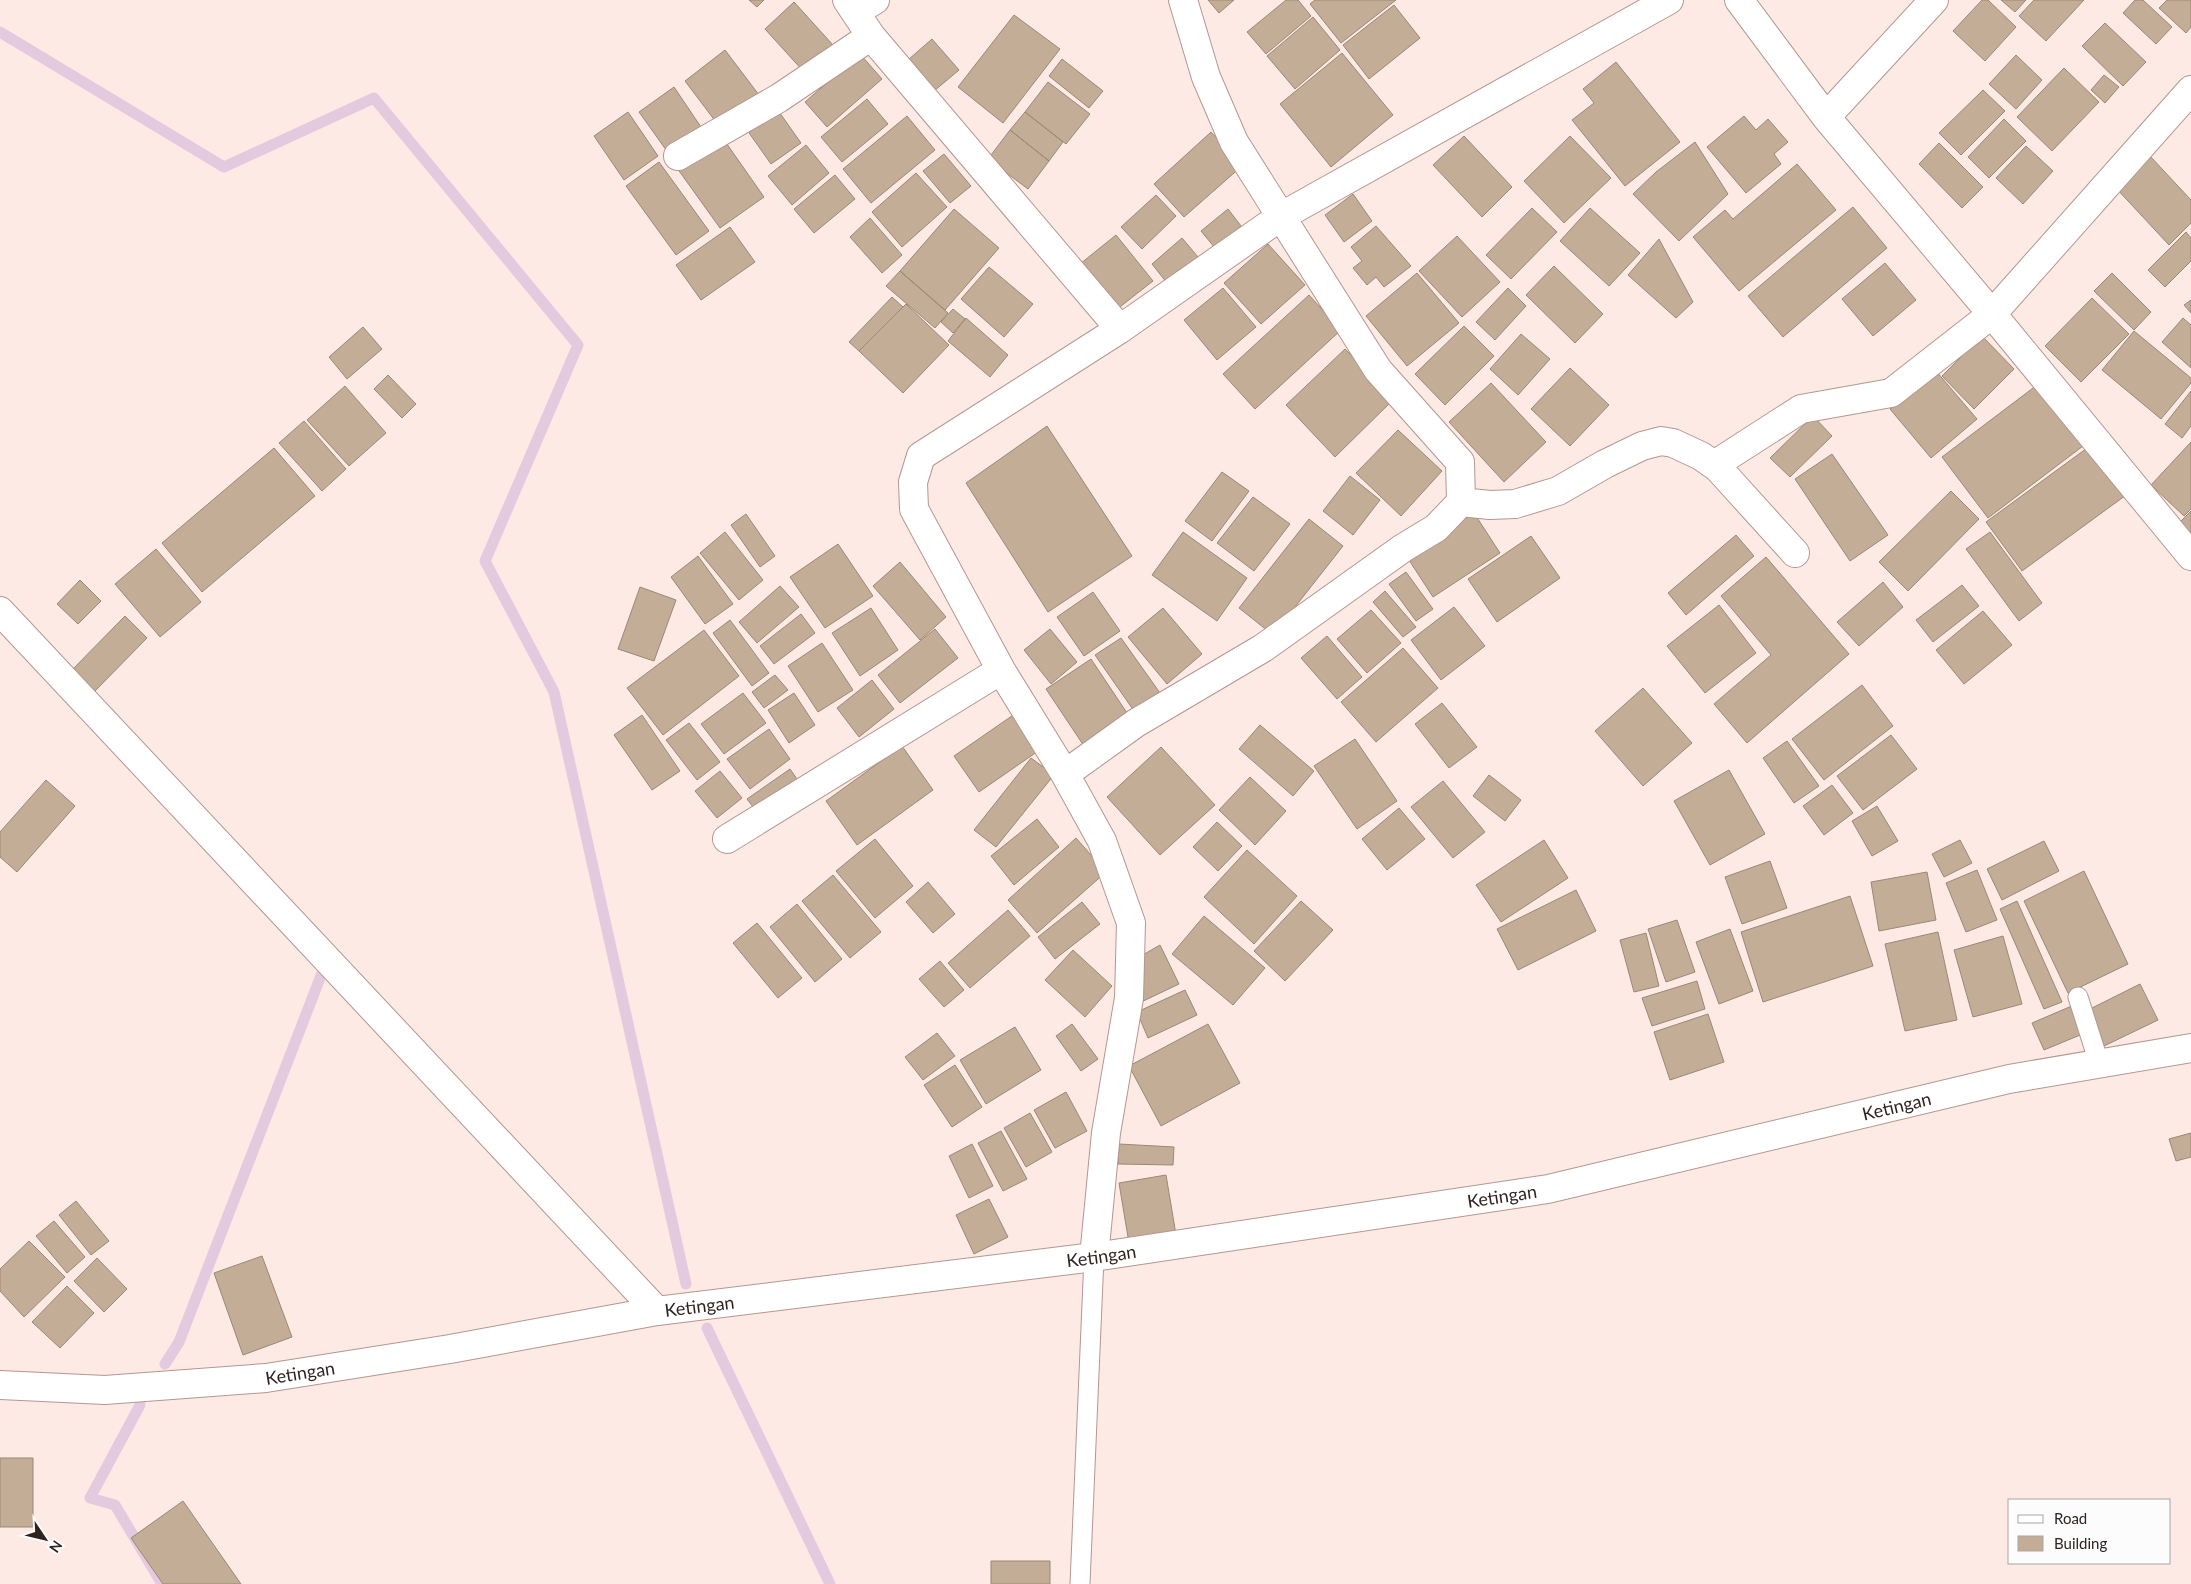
<svg xmlns="http://www.w3.org/2000/svg" width="2191" height="1584" font-family="Lato,sans-serif">
	<style>
		.lines { fill: none; stroke-linecap: round; stroke-linejoin: round }
		.stream { stroke: #e4cadf; stroke-width: 11 }
		.building { fill: #c3ad96; stroke: #9b8874 }
		.lane-casing { stroke: #b4978f; stroke-width: 21 }
		.street-casing { stroke: #b4978f; stroke-width: 30 }
		.secondary-casing { stroke: #b4978f; stroke-width: 30 }
		.lane { stroke: #fff; stroke-width: 19 }
		.street { stroke: #fff; stroke-width: 28 }
		.secondary { stroke: #fff; stroke-width: 28 }
		.labels { text-anchor: middle; dominant-baseline: central; stroke-width: 4.5; stroke-linejoin: round; paint-order: stroke }
		.street-label { font-size: 18px; fill: #2f2320; stroke: #fcfcfc }
	</style>
	<rect width="100%" height="100%" fill="#fdeae5"/>
	<g class="lines">
		<path class="stream" d="M0,32L224,167L374,98L578,345L485,561L554,692L686,1284
			M707,1328L830,1584
			M165,1364L179,1342L322,973
			M140,1405L90,1498L115,1505L162,1584"/>
	</g>
	<path class="building" d="M749,0H764L757,7Z
		M1208,0H1234L1219,13Z
		M1286,0H1298L1311,16L1266,54L1247,32Z
		M1315,0H1396L1341,43L1310,4Z
		M1982,0H1988L2016,27L1985,61L1953,31Z
		M2001,0H2026L2015,12Z
		M2034,0H2084L2046,41L2019,16Z
		M2135,0H2143L2172,27L2156,44L2123,13Z
		M2167,0H2191V27L2186,33L2159,8Z
		M794,2L833,45L804,72L765,29Z
		M1394,5L1420,38L1369,79L1343,45Z
		M1014,15L1060,49L1003,123L958,87Z
		M1313,17L1340,50L1295,89L1267,56Z
		M2105,23L2146,62L2123,86L2082,46Z
		M932,39L959,70L934,91L908,60Z
		M725,50L759,95L719,126L685,81Z
		M1342,53L1393,115L1331,167L1280,104Z
		M860,54L882,79L827,127L805,102Z
		M2016,55L2042,80L2016,109L1989,84Z
		M1062,59L1103,91L1089,108L1049,76Z
		M1616,62L1680,142L1625,186L1572,120L1594,103L1583,89Z
		M2064,68L2099,102L2052,151L2017,117Z
		M2104,75L2119,87L2105,103L2091,90Z
		M1048,82L1090,114L1066,144L1025,112Z
		M674,87L703,130L669,154L639,112Z
		M1983,90L2005,111L1961,155L1939,133Z
		M867,99L888,124L842,162L821,137Z
		M777,109L801,143L771,164L747,130Z
		M628,112L658,156L624,180L594,136Z
		M1025,112L1063,142L1049,161L1010,130Z
		M907,116L935,150L871,203L843,169Z
		M1744,116L1756,130L1768,119L1788,142L1774,154L1781,164L1746,193L1707,147Z
		M2004,119L2026,141L1989,178L1968,157Z
		M1010,130L1049,161L1028,189L988,159Z
		M1211,132L1242,166L1184,217L1154,184Z
		M1464,136L1512,187L1482,217L1433,165Z
		M1570,136L1611,178L1564,223L1524,181Z
		M722,137L764,197L720,228L677,168Z
		M1695,142L1728,194L1679,241L1633,194L1656,172Z
		M1939,143L1983,187L1962,208L1919,164Z
		M806,145L829,173L792,205L768,176Z
		M2026,146L2053,171L2023,204L1996,178Z
		M944,154L971,186L950,203L923,171Z
		M2149,155L2191,200V223L2169,245L2115,187Z
		M659,162L709,231L676,255L626,186Z
		M1797,164L1836,210L1739,291L1693,237L1725,210L1733,219Z
		M916,173L947,207L902,247L872,212Z
		M835,175L855,199L814,233L794,209Z
		M1353,194L1372,221L1344,242L1325,215Z
		M1156,195L1176,216L1142,249L1121,227Z
		M1853,207L1887,248L1783,337L1748,296Z
		M1532,208L1557,232L1511,279L1486,255Z
		M1590,208L1640,253L1609,286L1560,241Z
		M954,209L999,248L945,310L900,271Z
		M1228,209L1241,226L1215,248L1201,231Z
		M870,218L902,255L882,273L850,237Z
		M1376,226L1411,266L1384,287L1376,277L1367,285L1353,268L1362,261L1351,247Z
		M730,227L755,262L701,300L676,265Z
		M2186,232L2191,238V261L2165,287L2148,270Z
		M1116,235L1153,281L1116,310L1080,264Z
		M1457,236L1500,282L1462,317L1419,271Z
		M1182,238L1198,257L1167,283L1152,264Z
		M1659,239L1693,302L1676,318L1628,275Z
		M1268,244L1305,285L1261,324L1224,283Z
		M1885,263L1916,300L1873,336L1842,299Z
		M1554,266L1603,314L1575,343L1526,295Z
		M989,267L1033,304L1004,337L961,299Z
		M900,271L948,313L935,328L886,286Z
		M1417,273L1459,323L1407,366L1366,316Z
		M2112,273L2151,312L2134,330L2094,291Z
		M1223,288L1256,327L1217,360L1184,320Z
		M1508,288L1526,306L1495,340L1476,322Z
		M1309,295L1341,330L1255,409L1223,374Z
		M892,297L903,307L859,351L849,342Z
		M2092,298L2129,334L2081,382L2045,346Z
		M2191,300V313L2184,305Z
		M906,304L949,345L903,393L859,351Z
		M953,309L965,319L953,333L941,322Z
		M966,318L1008,355L990,377L948,341Z
		M2183,318L2191,325V368L2162,342Z
		M1464,326L1494,356L1445,405L1415,374Z
		M363,327L382,349L347,379L329,357Z
		M2134,331L2191,378V383L2161,419L2102,370Z
		M1521,334L1550,359L1518,395L1490,369Z
		M1982,336L2014,369L1974,409L1942,376Z
		M1345,349L1394,399L1335,457L1286,405Z
		M1570,368L1609,405L1570,446L1531,409Z
		M1936,371L1977,419L1931,458L1890,409Z
		M388,375L416,404L402,418L374,389Z
		M1491,383L1546,442L1504,482L1449,422Z
		M2037,385L2083,446L1988,518L1942,457Z
		M345,386L386,433L349,466L307,420Z
		M2191,391V426L2182,438L2165,424Z
		M1813,416L1832,436L1790,477L1770,458Z
		M304,421L346,469L322,491L279,443Z
		M1047,426L1132,556L1048,612L966,483Z
		M1398,430L1442,471L1401,516L1356,473Z
		M2191,442V509L2184,516L2151,485Z
		M2094,443L2129,493L2022,571L1986,522Z
		M274,448L315,496L202,592L162,543Z
		M1832,454L1888,535L1850,561L1795,479Z
		M1222,472L1249,491L1212,541L1185,521Z
		M1350,476L1380,500L1353,535L1323,511Z
		M1951,491L1979,519L1908,591L1879,562Z
		M1253,497L1290,524L1254,571L1217,543Z
		M2191,511V533L2180,522Z
		M1474,513L1500,553L1433,597L1407,557Z
		M746,514L775,556L760,567L731,525Z
		M1309,519L1343,546L1273,635L1239,608Z
		M725,532L763,580L739,600L700,553Z
		M1183,532L1247,578L1217,621L1152,575Z
		M1990,532L2042,603L2019,621L1966,549Z
		M1736,535L1754,556L1686,615L1668,593Z
		M1531,536L1560,578L1497,622L1468,579Z
		M838,544L873,596L825,628L790,577Z
		M156,549L201,602L160,637L115,584Z
		M698,556L733,604L705,624L671,577Z
		M1766,557L1849,654L1747,743L1714,704L1771,655L1721,596Z
		M900,562L946,617L920,640L873,586Z
		M1406,572L1433,609L1416,621L1389,584Z
		M80,580L101,601L78,624L57,604Z
		M1883,582L1903,607L1859,646L1837,622Z
		M1962,585L1979,606L1933,642L1916,620Z
		M780,586L799,607L757,643L739,622Z
		M640,587L676,600L654,661L618,649Z
		M1385,591L1416,627L1403,637L1373,602Z
		M1093,592L1120,631L1084,656L1057,617Z
		M1719,605L1756,653L1705,693L1667,646Z
		M1454,607L1485,646L1441,680L1411,640Z
		M871,608L898,650L860,676L832,633Z
		M1163,608L1202,654L1167,684L1128,637Z
		M1371,610L1401,643L1367,673L1337,639Z
		M1983,611L2012,645L1964,684L1936,650Z
		M801,614L815,633L774,664L760,646Z
		M125,616L147,638L93,693L71,671Z
		M730,620L769,673L752,686L713,633Z
		M935,629L958,658L900,703L878,675Z
		M1050,629L1077,662L1051,684L1024,650Z
		M704,630L739,676L663,735L627,688Z
		M1327,636L1362,677L1337,699L1301,658Z
		M1121,638L1165,700L1139,718L1095,655Z
		M822,643L853,690L818,712L788,666Z
		M1403,648L1438,688L1376,742L1341,702Z
		M1091,659L1129,716L1084,746L1046,689Z
		M775,675L788,690L764,708L752,692Z
		M872,680L894,709L859,737L837,708Z
		M1862,685L1893,726L1824,780L1792,739Z
		M1643,688L1692,743L1643,786L1595,731Z
		M743,693L766,723L724,754L701,724Z
		M794,693L815,725L789,743L768,710Z
		M1442,703L1477,747L1449,768L1415,724Z
		M1019,711L1044,747L979,792L954,756Z
		M642,715L680,771L652,790L614,735Z
		M689,723L720,762L697,780L666,740Z
		M1260,725L1314,771L1293,796L1239,749Z
		M769,729L790,759L750,789L727,759Z
		M1891,735L1917,769L1863,810L1837,776Z
		M1355,739L1397,801L1357,829L1314,766Z
		M1787,741L1819,786L1794,803L1763,758Z
		M902,746L933,790L857,845L826,801Z
		M1161,747L1215,805L1160,855L1107,797Z
		M1031,758L1054,775L996,847L974,830Z
		M790,769L799,782L757,812L747,799Z
		M1729,770L1765,834L1710,865L1674,801Z
		M720,771L742,798L717,818L695,791Z
		M1489,775L1521,800L1505,821L1473,796Z
		M1250,777L1286,811L1255,845L1219,810Z
		M46,780L75,806L17,872L0,857V832Z
		M1443,781L1485,832L1453,858L1411,807Z
		M1832,785L1853,813L1824,835L1803,806Z
		M1877,806L1898,841L1872,856L1852,821Z
		M1399,808L1425,839L1387,870L1362,839Z
		M1037,819L1059,847L1014,885L991,856Z
		M1217,822L1242,846L1218,871L1193,847Z
		M1076,838L1106,872L1037,933L1008,900Z
		M875,839L913,886L875,918L836,871Z
		M1544,840L1568,878L1501,922L1476,885Z
		M1960,840L1972,863L1944,877L1932,854Z
		M2044,841L2059,871L2002,900L1987,869Z
		M1247,850L1297,896L1254,944L1204,897Z
		M1770,861L1787,908L1742,924L1725,877Z
		M1977,870L1997,920L1966,932L1946,883Z
		M2084,871L2128,964L2068,993L2024,901Z
		M1927,872L1936,920L1879,931L1871,882Z
		M833,875L881,932L850,958L802,901Z
		M928,882L955,914L933,933L906,902Z
		M1576,890L1596,931L1518,970L1497,929Z
		M1850,896L1873,966L1763,1002L1741,932Z
		M1301,901L1333,930L1285,981L1254,951Z
		M2017,901L2062,1002L2044,1009L2000,909Z
		M1082,902L1100,924L1055,959L1038,937Z
		M797,904L842,959L815,982L770,927Z
		M1008,910L1030,936L970,988L948,963Z
		M1204,916L1265,968L1233,1005L1172,954Z
		M1677,920L1695,972L1666,982L1648,929Z
		M757,923L802,978L778,998L733,943Z
		M1730,929L1753,991L1719,1004L1696,942Z
		M1938,932L1957,1020L1905,1031L1885,944Z
		M1646,933L1659,986L1634,992L1620,940Z
		M2003,936L2022,1004L1973,1017L1954,950Z
		M1160,945L1179,984L1137,1004L1141,956Z
		M1073,950L1112,986L1085,1017L1045,980Z
		M940,961L964,990L944,1007L919,979Z
		M1697,981L1705,1009L1652,1026L1642,998Z
		M2140,984L2158,1020L2104,1046L2086,1011Z
		M1185,990L1197,1015L1148,1038L1137,1012Z
		M2074,1005L2085,1033L2044,1050L2032,1023Z
		M1708,1014L1724,1062L1670,1080L1654,1032Z
		M1072,1024L1098,1059L1081,1071L1056,1036Z
		M1208,1024L1240,1083L1161,1126L1129,1066Z
		M1015,1027L1041,1070L986,1104L960,1060Z
		M937,1033L955,1056L923,1080L905,1057Z
		M955,1065L982,1107L952,1127L924,1085Z
		M1066,1092L1087,1131L1055,1148L1034,1110Z
		M1030,1113L1052,1152L1026,1167L1004,1128Z
		M1001,1131L1027,1179L1003,1191L978,1143Z
		M2191,1133V1157L2176,1161L2169,1139Z
		M972,1144L993,1186L969,1198L949,1156Z
		M1119,1144L1174,1147L1173,1165L1118,1164Z
		M1166,1175L1176,1235L1129,1243L1119,1183Z
		M989,1199L1008,1237L974,1254L956,1215Z
		M76,1201L109,1241L91,1255L59,1215Z
		M54,1221L85,1257L67,1273L36,1236Z
		M29,1241L65,1277L24,1317L0,1291V1269Z
		M262,1256L292,1337L243,1355L214,1273Z
		M97,1258L127,1289L104,1312L74,1281Z
		M67,1286L94,1313L60,1348L32,1322Z
		M0,1458H33V1527H0Z
		M183,1501L241,1584H163L131,1538Z
		M991,1561H1050V1584H991Z"/>
	<g class="lines">
		<g class="lane-casing">
			<path id="lane" d="M2078,997L2099,1063
				M1080,1584L1094,1257"/>
		</g>
		<g class="street-casing">
			<path id="street" d="M847,0L871,36L1120,329
				M1183,0L1206,77L1234,142L1378,370L1460,462L1461,502L1436,528L1403,548L1263,648L1136,723L1065,774L1001,670L914,509L913,482L921,456L1120,329L1280,217L1669,0
				M1739,0L1826,117L1992,314L2191,556
				M855,12L875,0
				M1826,117L1934,0
				M678,156L779,98L871,36
				M1714,465L1801,409L1891,393L1992,314L2191,90
				M1461,502L1490,505L1515,504L1558,491L1605,464L1642,446L1661,441L1673,443L1701,456L1718,468L1795,553
				M0,611L657,1311
				M1065,774L1102,841L1131,923L1129,998L1106,1133L1094,1257
				M727,839L1001,670"/>
		</g>
		<g class="secondary-casing">
			<g id="secondary">
				<path id="s1" d="M0,1385L105,1390L266,1378L450,1349L657,1311L1094,1257L1548,1189L2009,1079L2191,1048"/>
			</g>
		</g>
		<use href="#lane" class="lane"/>
		<use href="#street" class="street"/>
		<use href="#secondary" class="secondary"/>
	</g>
	<g class="labels">
		<g class="street-label">
			<text stroke="none"><textPath href="#s1" startOffset="1921">Ketingan</textPath></text>
			<text stroke="none"><textPath href="#s1" startOffset="1516">Ketingan</textPath></text>
			<text stroke="none"><textPath href="#s1" startOffset="1111">Ketingan</textPath></text>
			<text stroke="none"><textPath href="#s1" startOffset="706">Ketingan</textPath></text>
			<text stroke="none"><textPath href="#s1" startOffset="301">Ketingan</textPath></text>
		</g>
	</g>
	<rect x="2008" y="1499" width="162" height="65" fill="#fcfcfc" stroke="#aaa5a4"/>
	<rect x="2018" y="1515" width="25" height="8" fill="#ffffff" stroke="#aaa5a4"/>
	<text x="2054" y="1524" font-size="15" fill="#2f2320">Road</text>
	<rect x="2018" y="1536" width="25" height="15" fill="#c3ad96" stroke="#aaa5a4"/>
	<text x="2054" y="1549" font-size="15" fill="#2f2320">Building</text>
	<g transform="translate(45 1539) rotate(125)" stroke="#fcfcfc" stroke-width="4" paint-order="stroke">
	<path d="M0-4L9 19L0 12L-9 19Z" fill="#2f2320"/>
	<text y="-8" font-size="14" font-weight="bold" text-anchor="middle" fill="#2f2320">N</text>
	</g>
</svg>
